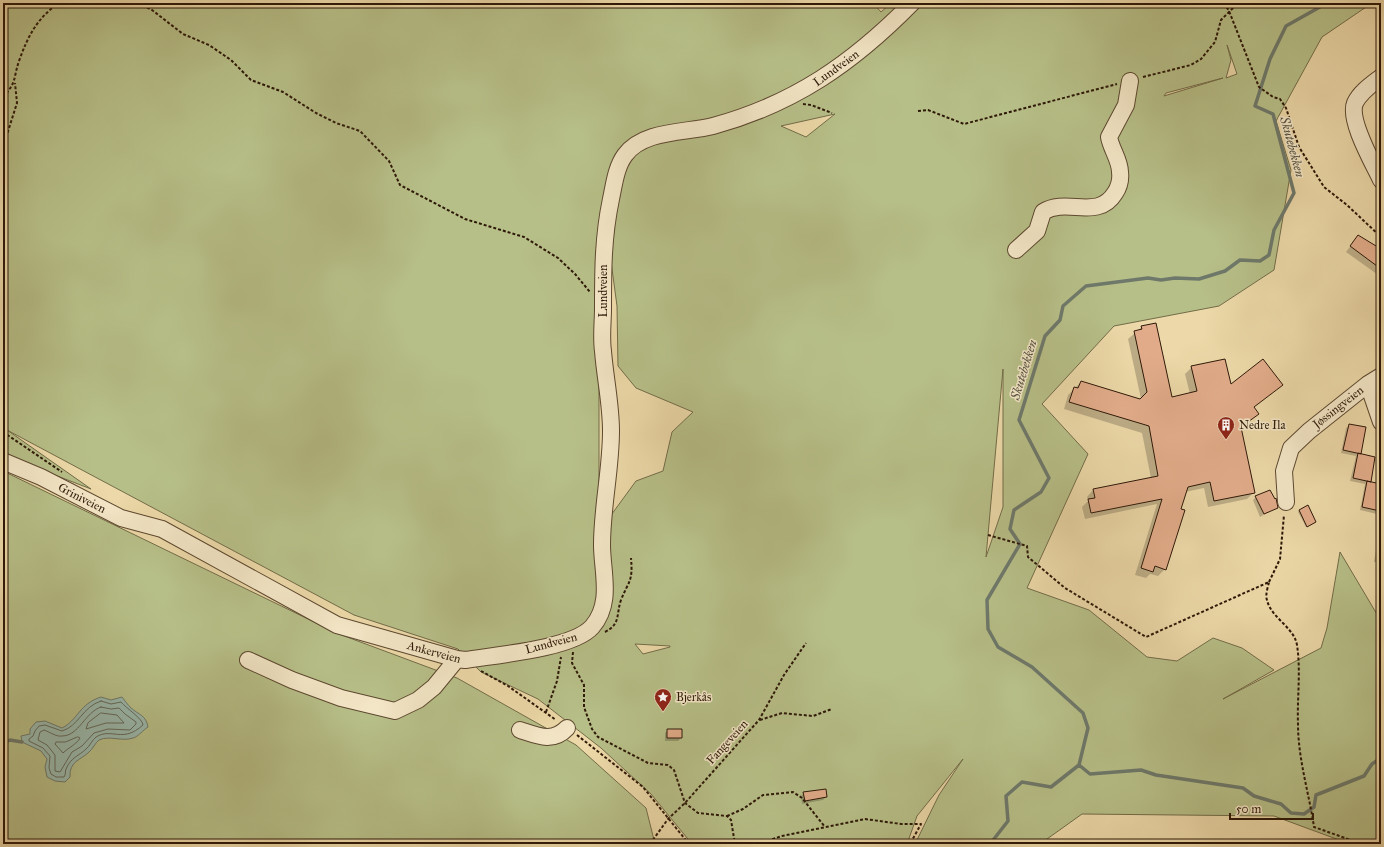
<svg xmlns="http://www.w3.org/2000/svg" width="1384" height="847" font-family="'IM FELL Great Primer',serif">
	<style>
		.green { fill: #b7bf88; stroke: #726c48; fill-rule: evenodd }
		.water { fill: #99b9ad; stroke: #6e796b }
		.shadow { fill: #0003 }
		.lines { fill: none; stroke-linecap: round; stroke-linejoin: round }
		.shore { stroke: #63685a; stroke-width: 1 }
		.stream { stroke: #6e796b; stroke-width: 3.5 }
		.building { fill: #e2ac8a; stroke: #2d1808 }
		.minor-casing { stroke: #5d4830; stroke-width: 18 }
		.path { stroke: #2d1808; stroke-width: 2; stroke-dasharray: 3 2; stroke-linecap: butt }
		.minor { stroke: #f3e6c6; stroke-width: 16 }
		.labels { text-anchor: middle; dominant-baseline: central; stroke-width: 3; stroke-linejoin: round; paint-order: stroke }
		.street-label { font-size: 12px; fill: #2d1808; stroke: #f3e6c6 }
		.poi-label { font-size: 12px; fill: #2d1808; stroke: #f3e6c6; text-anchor: start }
		.water-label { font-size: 13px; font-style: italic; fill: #535042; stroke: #f3e6c6 }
	</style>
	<rect width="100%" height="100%" fill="#ecd8a8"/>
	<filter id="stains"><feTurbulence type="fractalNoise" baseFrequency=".005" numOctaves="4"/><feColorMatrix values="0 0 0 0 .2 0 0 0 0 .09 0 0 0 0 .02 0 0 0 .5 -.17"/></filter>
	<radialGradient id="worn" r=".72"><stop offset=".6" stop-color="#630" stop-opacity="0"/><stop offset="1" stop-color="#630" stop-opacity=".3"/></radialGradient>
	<path class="green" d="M3,3H873L881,12L891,3H1372L1322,37L1276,121L1291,170L1274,270L1219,306L1114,326L1042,404L1088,454L1027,588L1089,610L1147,657L1177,661L1213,638L1242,648L1274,670L1223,699L1321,648L1327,628L1340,552L1381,621V844H1350L1274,816L1082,814L1040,844H915L939,795L963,759L917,816L907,844H692L651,794L601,748L538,699L481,672L458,649L354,615L7,430L91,489L3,455ZM1227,45L1237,74L1226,78L1231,60ZM1223,78L1164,96L1166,93ZM835,114L806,137L781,126ZM608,239L617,306L618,366L636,388L693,412L672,432L663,471L636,481L606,522L599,601V283ZM1003,369V507L986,557ZM635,644L670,646V647L643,654Z
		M3,471L339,634L457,678L576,745L646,808L655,844H3Z"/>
	<path class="water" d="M101,697L111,700L122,697C125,701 128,705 131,708C139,715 146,715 148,727C143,730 138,737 133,738C122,742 110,735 99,740C95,743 93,749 89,752C81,760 69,761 70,777L65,782L55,781L47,777L45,767L47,759L41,751L22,742L21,736L30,734V729L36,722L45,721L62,728C78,720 79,704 101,697Z"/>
	<path class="shadow" d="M1358,236L1381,250V277L1346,252Z
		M1142,327L1171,398L1190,394L1185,374L1192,367L1230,385H1281L1253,408L1257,414L1240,428L1254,492L1247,499L1208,507L1204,488L1185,492L1165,569L1158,576L1150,574L1146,578L1135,575L1157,504L1085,519L1082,507L1088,501L1087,497L1093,490L1151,478L1142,433L1064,409L1068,395L1081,382L1141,399L1128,339Z
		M1350,425L1370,483L1381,485V515L1360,510L1365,484L1350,481L1356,456L1341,453L1346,428Z
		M1256,497L1277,507L1260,517L1253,500Z
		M1299,510L1314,523L1306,527L1298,512Z
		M1381,536V563L1374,562L1378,539Z
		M668,730L681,738L678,741H665V733Z
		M804,793L826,797L823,800L802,804L801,796Z"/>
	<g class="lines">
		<path class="shore" d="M101,701L111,704L121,702C126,708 143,719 143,725C122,744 112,727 96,737C92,740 90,746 86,749C79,756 71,757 66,769C65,772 66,774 64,777H56L51,774L49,768L50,756L43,748L29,741V739L33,736L35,731L39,726L45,725L62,731C79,726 82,707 101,701Z
			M101,707L111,709L119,708L125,714L136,722V724L130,730L108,729L94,733L82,746L72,752L60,772L55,771V755L47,745L38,740L40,732L44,730C50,732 56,737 62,736C79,736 85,712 101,707Z
			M101,713L117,715L124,723H106L86,729L88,723Z
			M78,737L80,738C77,744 68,748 63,753L55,744L56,742H65Z"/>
		<path class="stream" d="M3,743L10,740L22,742
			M1079,765L1088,728L1083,713L1032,667L998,647L988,629L987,600L1020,544L1010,529L1014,510L1041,492L1049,478L1019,420L1045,336L1060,320L1063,306L1086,286L1148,278L1161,280L1175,278L1199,279L1225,271L1240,260L1260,261L1269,255L1274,230L1294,193L1273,114L1255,106L1270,59L1286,26L1327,3
			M1079,765L1090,774L1141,770L1156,775L1243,788L1254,796L1281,804L1291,813L1304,814L1314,807L1316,795L1364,776L1372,764L1381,758
			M990,844L1008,821L1006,796L1022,782L1051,787L1079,765"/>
	</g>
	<path class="building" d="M1358,235L1381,249V269L1350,246Z
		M1156,323L1172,397L1197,391L1191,366L1225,359L1231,384L1263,359L1283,385L1254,407L1259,414L1241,427L1255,493L1214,501L1210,482L1188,487L1181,509L1185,510L1166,570L1155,566L1153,572L1141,568L1162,499L1091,513L1088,499L1095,498L1093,489L1158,476L1149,426L1069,402L1074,387L1078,388L1081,381L1140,399L1147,392L1134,331L1142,329L1141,326Z
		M1349,424L1366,427L1361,454L1343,450Z
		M1358,453L1375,457L1371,482L1353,478Z
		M1367,481L1381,484L1380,511L1362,507Z
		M1270,490L1275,499L1276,498L1278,508L1264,514L1255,496Z
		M1308,505L1316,522L1307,527L1299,510Z
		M667,729H682V738H667Z
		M826,789L827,797L805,801L803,792Z"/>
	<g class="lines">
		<g class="minor-casing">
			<path id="minor" d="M1381,77C1372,84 1360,92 1355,103C1348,120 1373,163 1381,180
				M1016,250L1037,231L1043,212C1067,197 1098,221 1115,193C1119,187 1121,180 1120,172C1120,160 1111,149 1109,137L1126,105L1130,81
				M1368,384L1381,422
				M3,461L41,477L121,518L162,529L337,625L457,659L465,660C495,655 572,649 592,627C613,603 602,572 602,545C602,507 611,469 611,431C611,404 605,377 603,351C601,337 603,322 603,308C603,270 603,237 611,199C614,185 616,167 625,155C643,130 685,133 713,126C794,104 853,63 912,3
				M1286,502L1284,471L1291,448L1309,431L1368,384L1381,376
				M248,660L292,680L341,698L395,711L418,700L434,687L457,659
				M520,730C538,736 553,743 567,728"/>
		</g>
		<path class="path" d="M138,3L152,10L183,34L209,45L231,60L251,80L283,92L316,113L336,123L360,131L389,161L400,185L465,219L524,237L558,258L575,274L590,292
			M1224,3L1229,11L1259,87L1273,97L1280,99L1286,108L1299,147L1324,187L1347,205L1381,237
			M1143,77L1191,65L1201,59L1215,42L1221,20L1238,3
			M3,97C17,82 13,79 19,61C28,36 37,18 59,3
			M803,104L811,105L832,113
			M918,111L928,110L964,124L1117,84
			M3,147L17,103L15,83
			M3,432L62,472
			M988,535L1027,546L1028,557L1065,588L1146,637L1269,582C1268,587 1265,595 1267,600C1271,618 1294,627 1297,645C1301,671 1297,698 1298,724C1298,759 1309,793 1314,827L1362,844
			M1269,582L1280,559L1284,515
			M605,632C621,624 616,614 621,600C629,580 633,582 631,558
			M573,652L572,663L584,685V707L592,729L598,737L648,763L668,765L674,770L685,803L698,813L727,816L731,820L735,844
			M481,671L508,686L556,720
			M546,712L557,681L561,657
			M760,720L782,713L813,716L832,709
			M577,735L643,787L689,844
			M727,816L743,809L763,795L793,792L802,798L825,827
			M650,844L668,819L685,803L759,720L784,675L806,643
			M758,844L782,836L865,819L901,824H921L910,844"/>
		<use href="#minor" class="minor"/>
	</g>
	<defs>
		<g id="building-pin" transform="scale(0.9)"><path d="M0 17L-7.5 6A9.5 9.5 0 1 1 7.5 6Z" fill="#8f2418" stroke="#f3e6c6"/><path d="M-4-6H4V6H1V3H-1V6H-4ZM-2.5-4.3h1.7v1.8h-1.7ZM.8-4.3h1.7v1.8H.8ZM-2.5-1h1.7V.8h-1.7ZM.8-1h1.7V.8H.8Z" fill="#fff"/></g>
		<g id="sight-pin" transform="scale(0.9)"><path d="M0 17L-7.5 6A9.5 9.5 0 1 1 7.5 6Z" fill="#8f2418" stroke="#f3e6c6"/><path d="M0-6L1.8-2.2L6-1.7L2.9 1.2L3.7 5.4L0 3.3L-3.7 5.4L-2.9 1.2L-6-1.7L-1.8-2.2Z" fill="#fff"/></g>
	</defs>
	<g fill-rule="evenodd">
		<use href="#building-pin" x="1226" y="425"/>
		<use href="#sight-pin" x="663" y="697"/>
	</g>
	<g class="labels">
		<g class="street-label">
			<text transform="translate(836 68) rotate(-36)">Lundveien</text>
			<text transform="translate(603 291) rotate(-90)">Lundveien</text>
			<text transform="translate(1338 407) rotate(-38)">Jøssingveien</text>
			<text transform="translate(82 498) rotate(27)">Griniveien</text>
			<text transform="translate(551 643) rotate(-15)">Lundveien</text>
			<text transform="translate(434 652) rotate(15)">Ankerveien</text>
			<text transform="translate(727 742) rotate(-48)">Fangeveien</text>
		</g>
		<g class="poi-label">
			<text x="1239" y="425">Nedre Ila</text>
			<text x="676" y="697">Bjerkås</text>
		</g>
		<g class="water-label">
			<text transform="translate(1292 147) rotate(75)">Skutebekken</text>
			<text transform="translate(1024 370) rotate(-73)">Skutebekken</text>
		</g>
	</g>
	<rect width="1384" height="847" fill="none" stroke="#ecd8a8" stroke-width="16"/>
	<rect x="4" y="4" width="1376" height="839" fill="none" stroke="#2d1808" stroke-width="2"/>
	<rect x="8" y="8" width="1368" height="831" fill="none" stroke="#2d1808"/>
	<path d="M1230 813v6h83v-6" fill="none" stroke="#2d1808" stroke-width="2"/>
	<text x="1236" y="813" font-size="12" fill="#2d1808" stroke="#f3e6c6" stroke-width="3" paint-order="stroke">50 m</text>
	<rect width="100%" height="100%" filter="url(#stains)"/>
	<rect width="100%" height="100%" fill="url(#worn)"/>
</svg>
